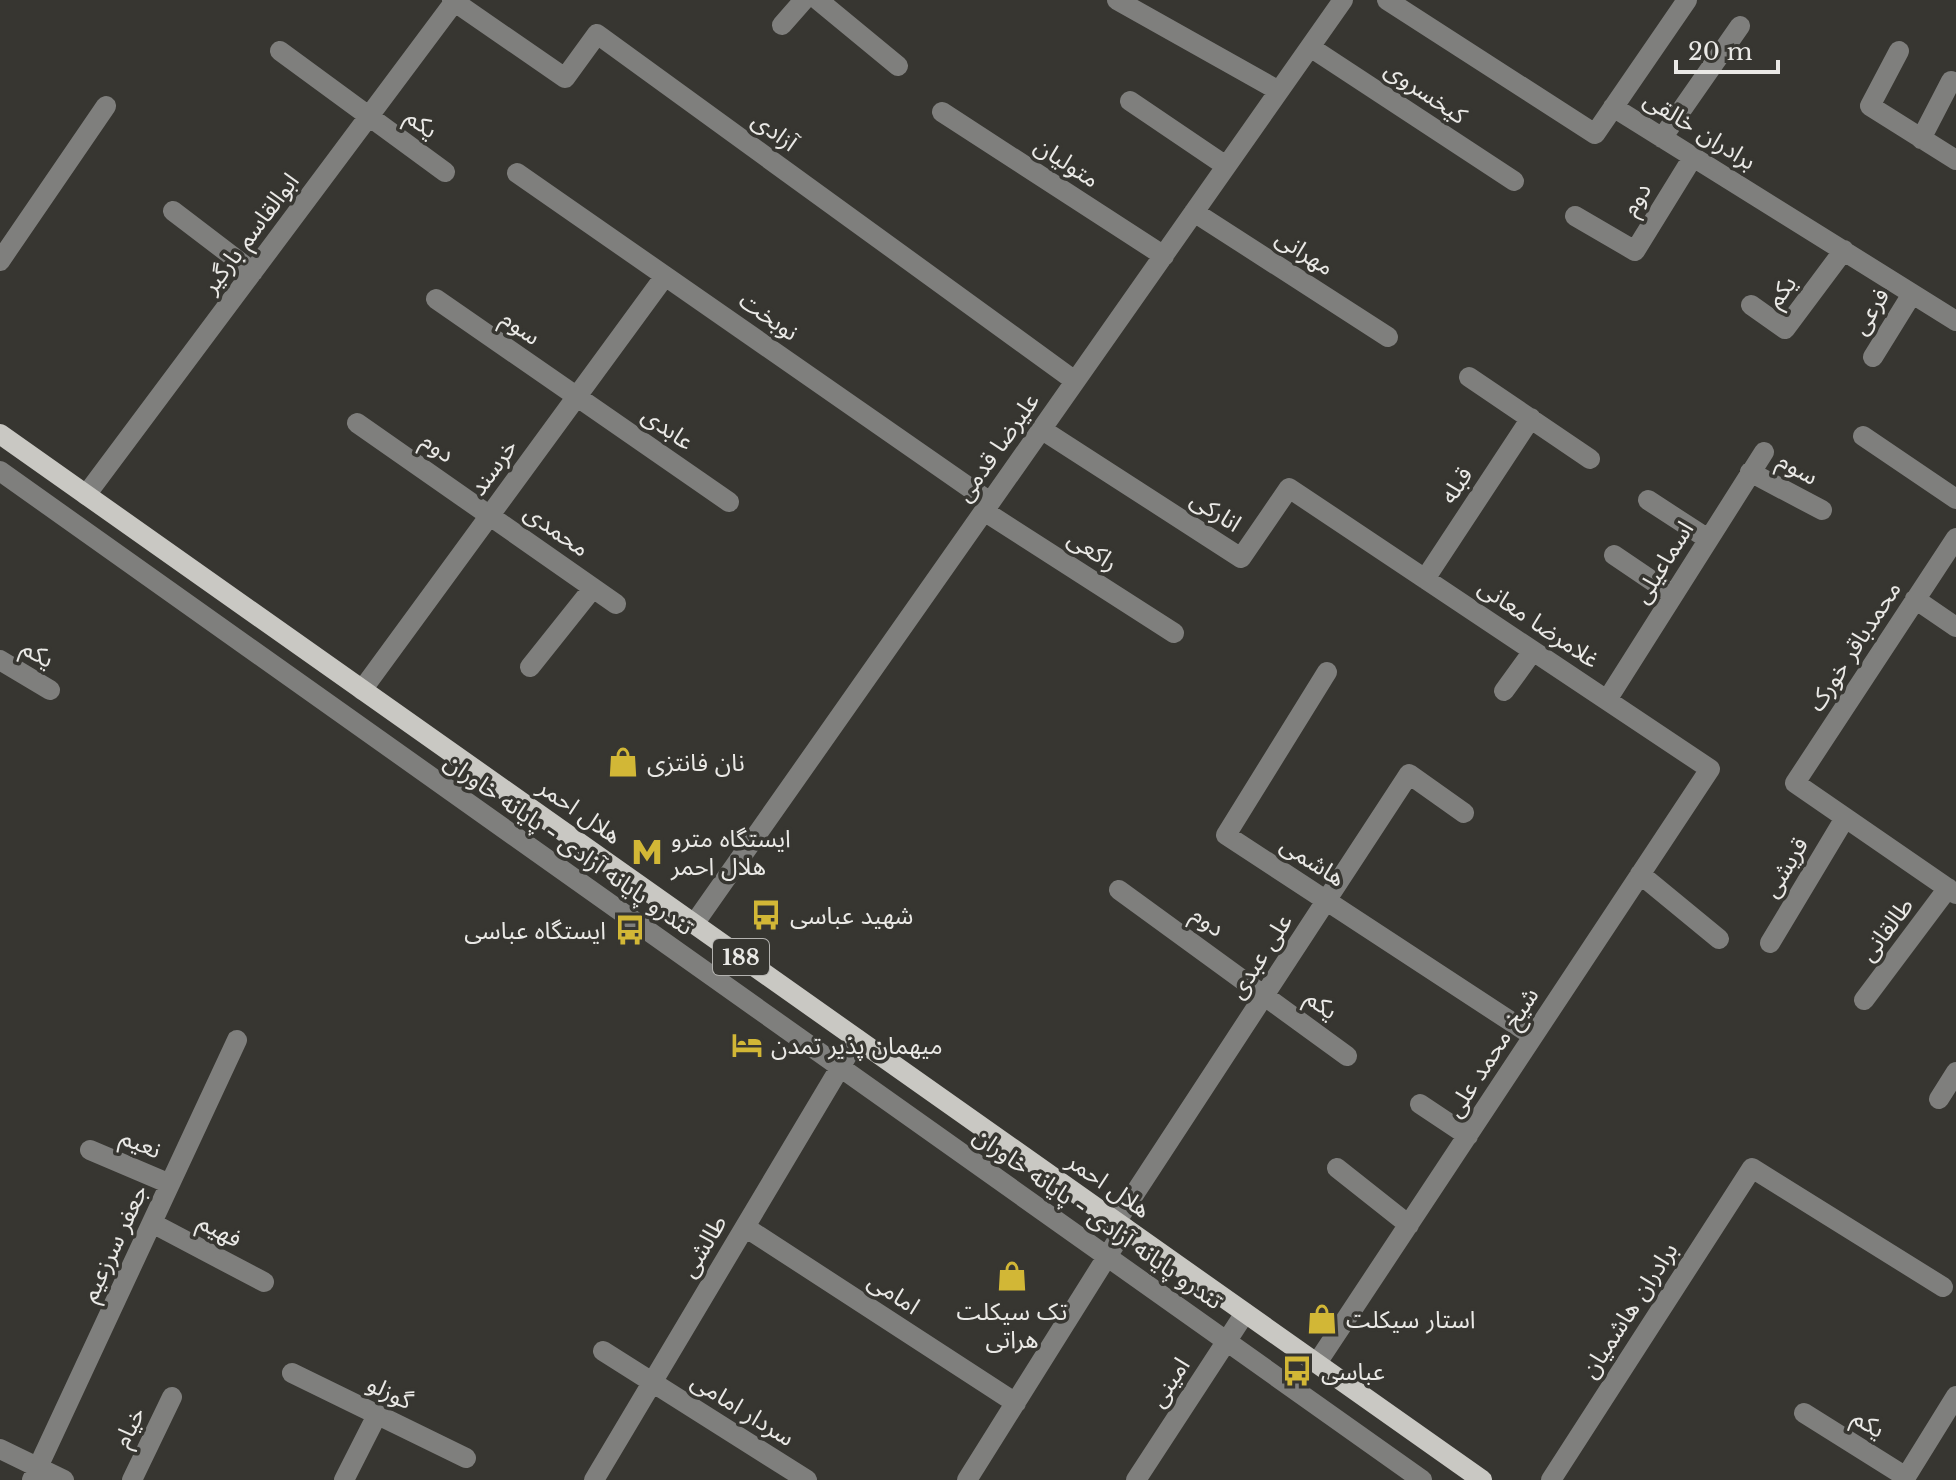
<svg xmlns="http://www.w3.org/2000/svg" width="1956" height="1480" font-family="'Libre Baskerville','Noto Sans Arabic',serif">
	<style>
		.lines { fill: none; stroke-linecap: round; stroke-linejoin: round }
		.minor { stroke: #7f7f7d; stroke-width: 20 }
		.major { stroke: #c9c8c3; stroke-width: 20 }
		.labels { text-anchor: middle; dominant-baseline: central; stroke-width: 7; stroke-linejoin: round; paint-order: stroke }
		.shield { fill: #373631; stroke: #b4b3b0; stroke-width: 2 }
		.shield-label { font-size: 22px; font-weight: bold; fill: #eae9e6 }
		.street-label { font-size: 24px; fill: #eae9e6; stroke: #373631 }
		.poi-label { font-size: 24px; fill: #eae9e6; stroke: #373631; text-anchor: start }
	</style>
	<rect width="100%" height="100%" fill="#373631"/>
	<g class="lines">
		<path class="minor" d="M452,0L565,78L597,34L1075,381
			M818,0L898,66
			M1117,0L1279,91
			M1387,0L1595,134L1687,0
			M782,25L804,0
			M1310,47L1514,181
			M280,51L445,172
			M1899,51L1870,106L1956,160
			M1130,101L1226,166
			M1613,107L1956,321
			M942,112L1164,256
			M1662,138L1740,26
			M1921,139L1951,81
			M517,173L990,502
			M173,211L253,272
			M1194,212L1388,337
			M1575,216L1635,251L1693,157
			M0,261L106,106
			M436,299L729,502
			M1751,305L1785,329L1844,250
			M1873,357L1912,294
			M1469,377L1590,459
			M357,423L616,604
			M1041,429L1241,558L1289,488L1710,769L1317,1363
			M1863,436L1956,499
			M0,471L1422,1480
			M1750,472L1822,510
			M86,495L455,1
			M1648,500L1708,539
			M984,511L1174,633
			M1956,538L1795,783L1956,894
			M1614,555L1673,595
			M1425,579L1531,418
			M1915,599L1956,627
			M0,660L50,690
			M530,667L593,588
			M1327,672L1226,835L1533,1036
			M362,690L665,276
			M1504,691L1533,651
			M1607,700L1764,452
			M1640,874L1719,939
			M1119,890L1347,1056
			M694,924L1343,0
			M1770,943L1845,818
			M1864,1000L1948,888
			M1939,1099L1956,1072
			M1420,1104L1468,1136
			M90,1150L170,1184
			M1337,1168L1409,1225
			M1116,1222L1409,774L1464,813
			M152,1223L264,1282
			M745,1227L1016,1403
			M603,1351L807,1480
			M292,1373L466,1458
			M1804,1413L1906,1477
			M0,1449L64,1480
			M32,1480L237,1040
			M132,1480L172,1397
			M344,1480L377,1415
			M594,1480L857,1039
			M967,1480L1125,1228
			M1136,1480L1245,1313
			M1551,1480L1752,1168L1943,1287
			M1904,1480L1956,1396"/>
		<path class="major" d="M0,434L1482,1480"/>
	</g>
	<defs>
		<g id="shop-bare" transform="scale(2.4)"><path d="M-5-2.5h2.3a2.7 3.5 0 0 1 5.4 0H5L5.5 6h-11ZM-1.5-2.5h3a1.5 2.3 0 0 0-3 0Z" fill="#d2b736" stroke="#373631" stroke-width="2.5" paint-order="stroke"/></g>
		<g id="metro-bare" transform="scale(2.4)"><path d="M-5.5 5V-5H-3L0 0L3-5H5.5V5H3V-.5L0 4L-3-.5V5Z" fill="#d2b736" stroke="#373631" stroke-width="2.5" paint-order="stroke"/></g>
		<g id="bus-bare" transform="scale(2.4)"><path d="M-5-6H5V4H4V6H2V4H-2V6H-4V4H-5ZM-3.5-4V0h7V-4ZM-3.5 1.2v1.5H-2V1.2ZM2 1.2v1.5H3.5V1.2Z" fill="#d2b736" stroke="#373631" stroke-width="2.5" paint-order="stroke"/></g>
		<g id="hotel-bare" transform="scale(2.4)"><path d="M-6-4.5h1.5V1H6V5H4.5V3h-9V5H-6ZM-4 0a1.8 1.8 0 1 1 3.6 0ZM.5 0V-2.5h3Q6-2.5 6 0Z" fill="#d2b736" stroke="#373631" stroke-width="2.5" paint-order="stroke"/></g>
	</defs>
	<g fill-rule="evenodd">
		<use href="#shop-bare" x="623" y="762"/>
		<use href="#metro-bare" x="647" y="852"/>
		<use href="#bus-bare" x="766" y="915"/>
		<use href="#bus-bare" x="630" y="930"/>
		<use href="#hotel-bare" x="747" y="1045"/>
		<use href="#shop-bare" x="1012" y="1276"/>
		<use href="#shop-bare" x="1322" y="1319"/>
		<use href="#bus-bare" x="1297" y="1371"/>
	</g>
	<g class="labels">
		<rect class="shield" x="713" y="939" width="56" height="36" rx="6"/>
		<g class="shield-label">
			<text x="741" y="957">188</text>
		</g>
		<g class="street-label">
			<text transform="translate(1426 92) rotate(34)">کیخسروی</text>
			<text transform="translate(422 123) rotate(37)">یکم</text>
			<text transform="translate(1700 130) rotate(32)">برادران خالقی</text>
			<text transform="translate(775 131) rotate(36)">آزادی</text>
			<text transform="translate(1067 162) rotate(33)">متولیان</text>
			<text transform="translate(1636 199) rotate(-59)">دوم</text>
			<text transform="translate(250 233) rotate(-53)">ابوالقاسم بارگیر</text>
			<text transform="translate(1305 252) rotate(33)">مهرانی</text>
			<text transform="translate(1781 291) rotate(-53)">یکم</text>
			<text transform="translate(1870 311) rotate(-58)">فرعی</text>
			<text transform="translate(769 316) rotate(35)">نوبخت</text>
			<text transform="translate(521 327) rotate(35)">سوم</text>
			<text transform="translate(668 428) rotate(35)">عابدی</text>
			<text transform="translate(438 447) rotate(35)">دوم</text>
			<text transform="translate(997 447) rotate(-55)">علیرضا قدمی</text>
			<text transform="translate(493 467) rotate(-54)">خرسند</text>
			<text transform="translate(1798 468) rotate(29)">سوم</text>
			<text transform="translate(1456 485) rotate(-57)">قبله</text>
			<text transform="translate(1216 511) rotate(33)">انارکی</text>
			<text transform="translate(557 530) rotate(35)">محمدی</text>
			<text transform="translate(1093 550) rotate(33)">راکعی</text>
			<text transform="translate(1663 562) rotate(-58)">اسماعیلی</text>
			<text transform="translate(1539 623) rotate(34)">غلامرضا معانی</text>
			<text transform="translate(1854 646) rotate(-57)">محمدباقر خورک</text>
			<text transform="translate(38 653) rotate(30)">یکم</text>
			<text transform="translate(580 811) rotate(35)">هلال احمر</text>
			<text transform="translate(569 844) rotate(35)">تندرو پایانه آزادی - پایانه خاوران</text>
			<text transform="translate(1313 861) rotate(33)">هاشمی</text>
			<text transform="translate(1785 867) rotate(-59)">قریشی</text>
			<text transform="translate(1208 921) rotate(36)">دوم</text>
			<text transform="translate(1886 929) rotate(-53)">طالقانی</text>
			<text transform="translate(1260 956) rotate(-57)">علی عبدی</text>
			<text transform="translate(1322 1004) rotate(37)">یکم</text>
			<text transform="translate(1492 1052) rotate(-57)">شیخ محمد علی</text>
			<text transform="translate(141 1143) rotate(23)">نعیم</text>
			<text transform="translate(1109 1185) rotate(35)">هلال احمر</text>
			<text transform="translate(1098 1218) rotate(35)">تندرو پایانه آزادی - پایانه خاوران</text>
			<text transform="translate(220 1230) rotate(28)">فهیم</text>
			<text transform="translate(114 1243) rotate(-65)">جعفر سرزعیم</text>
			<text transform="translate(703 1246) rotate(-59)">طالشی</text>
			<text transform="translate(894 1293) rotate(33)">امامی</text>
			<text transform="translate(1629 1310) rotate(-57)">برادران هاشمیان</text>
			<text transform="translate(1169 1382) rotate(-57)">امینی</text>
			<text transform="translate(390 1392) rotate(26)">گوزلو</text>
			<text transform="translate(743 1409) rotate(32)">سردار امامی</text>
			<text transform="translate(1869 1423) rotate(32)">یکم</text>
			<text transform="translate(129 1427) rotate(-64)">خیام</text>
		</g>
		<g class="poi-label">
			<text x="647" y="762">نان فانتزی</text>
			<text x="671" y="838">ایستگاه مترو<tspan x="671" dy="28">هلال احمر</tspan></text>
			<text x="790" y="915">شهید عباسی</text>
			<text x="606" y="930" text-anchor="end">ایستگاه عباسی</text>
			<text x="771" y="1045">میهمان پذیر تمدن</text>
			<text x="1012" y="1311" text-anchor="middle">تک سیکلت<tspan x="1012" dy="28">هراتی</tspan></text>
			<text x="1346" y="1319">استار سیکلت</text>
			<text x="1321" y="1371">عباسی</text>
		</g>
	</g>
	<path d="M1676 60v12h102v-12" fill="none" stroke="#eae9e6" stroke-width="4"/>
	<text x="1688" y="60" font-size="24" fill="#eae9e6" stroke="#373631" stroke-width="6" paint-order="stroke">20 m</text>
</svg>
